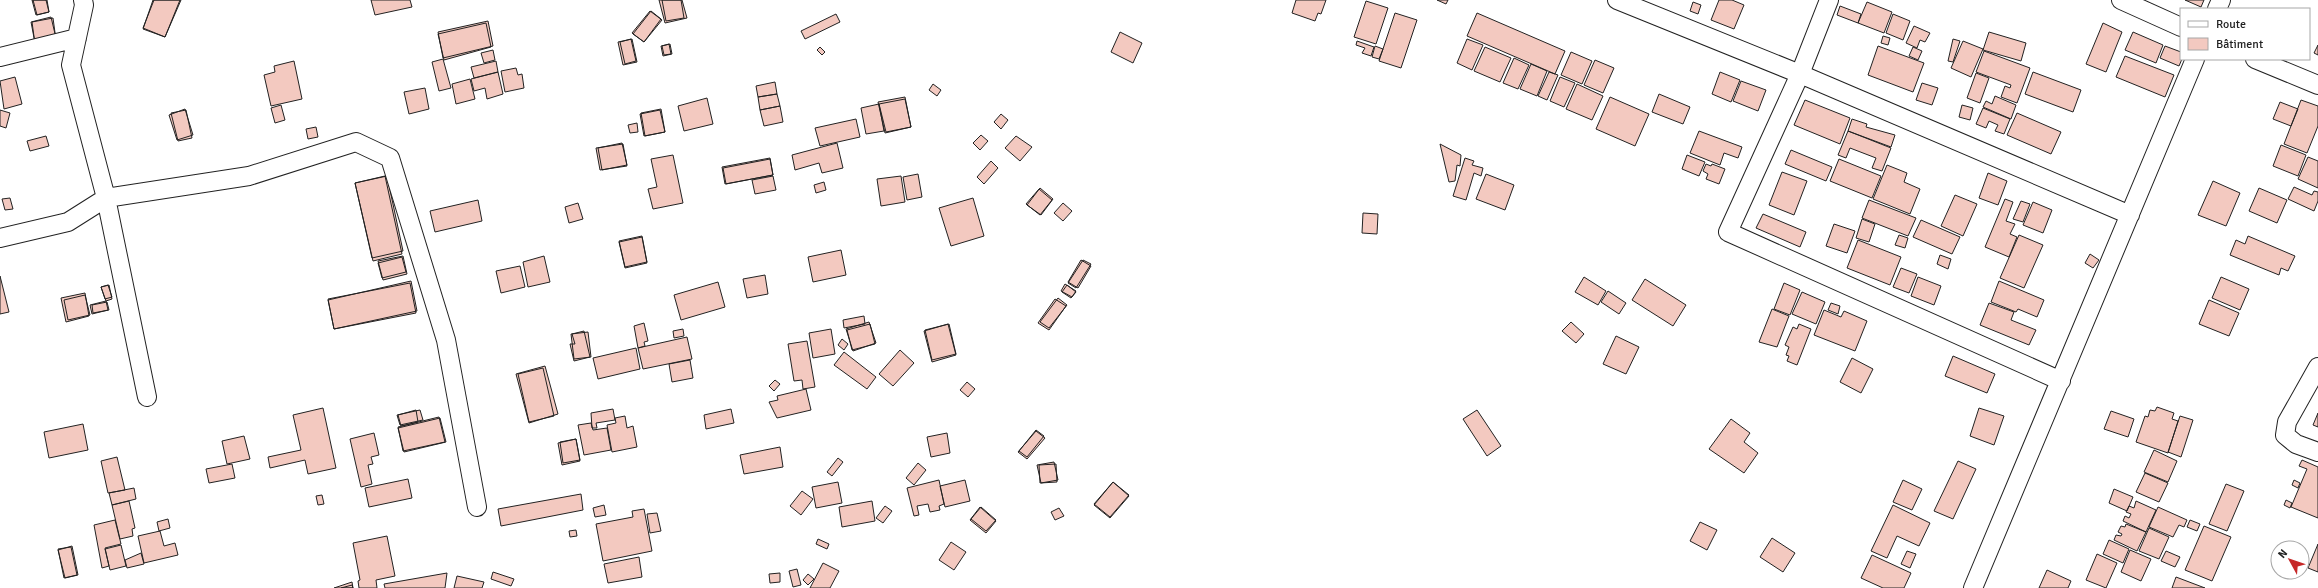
<svg xmlns="http://www.w3.org/2000/svg" width="2318" height="588" font-family="Signika,sans-serif">
	<style>
		.building { fill: #f3c9c0; stroke: #222 }
		.lines { fill: none; stroke-linecap: round; stroke-linejoin: round }
		.minor-casing { stroke: #222; stroke-width: 20 }
		.minor { stroke: #fff; stroke-width: 18 }
	</style>
	<rect width="100%" height="100%" fill="#fff"/>
	<path class="building" d="M32,0H47L49,12L36,15Z
		M33,0H46L49,12L37,15Z
		M153,0H180L165,37L143,29Z
		M154,0H181L165,37L143,28Z
		M371,0H410L412,7L375,15Z
		M659,0H682L687,18L665,23Z
		M662,0H681L684,18L666,21Z
		M1296,0H1326L1321,14L1318,13L1315,21L1292,13Z
		M1437,0H1448L1446,4Z
		M1719,0H1732L1744,5L1734,29L1711,20Z
		M2185,0H2204L2201,7Z
		M1366,1L1388,8L1376,44L1354,37Z
		M1693,2L1701,5L1698,14L1690,11Z
		M1867,2L1892,12L1884,33L1858,23Z
		M1840,6L1861,14L1858,23L1837,15Z
		M650,11L662,20L644,42L632,33Z
		M651,11L661,19L644,42L633,34Z
		M1395,13L1417,20L1401,68L1379,61Z
		M1477,13L1565,51L1555,74L1467,36Z
		M836,14L840,22L805,39L801,31Z
		M1893,14L1910,21L1903,40L1886,33Z
		M51,17L56,38L35,43L31,22Z
		M53,18L56,40L35,44L32,22Z
		M488,21L493,46L443,58L438,32Z
		M486,23L491,47L444,60L438,34Z
		M2103,23L2122,32L2106,72L2086,64Z
		M1914,26L1930,33L1925,42L1920,40L1917,48L1906,43Z
		M1120,32L1142,43L1133,63L1111,52Z
		M1989,32L2026,43L2021,61L1983,50Z
		M2133,32L2163,45L2156,63L2125,50Z
		M1883,36L1890,38L1888,45L1881,43Z
		M631,39L636,61L625,64L620,42Z
		M632,39L637,62L623,65L618,42Z
		M1467,39L1483,45L1472,70L1457,63Z
		M1953,39L1960,41L1953,62L1948,61Z
		M1357,41L1374,47L1371,56L1362,53L1365,48L1356,45Z
		M1963,41L1983,49L1971,77L1951,68Z
		M669,44L671,54L664,55L662,46Z
		M670,44L672,54L663,56L661,46Z
		M2318,45V55L2314,53Z
		M1375,46L1383,49L1379,59L1372,57Z
		M1878,46L1924,63L1913,92L1868,75Z
		M2165,46L2181,52L2182,59L2179,66L2160,58Z
		M820,47L825,52L822,55L817,50Z
		M1485,47L1511,58L1500,82L1474,71Z
		M1913,47L1922,51L1918,60L1909,56Z
		M493,50L495,60L484,63L481,53Z
		M1984,51L2030,68L2017,103L2001,97L2005,86L2010,88L2011,85L1976,72Z
		M1571,52L1592,61L1582,84L1561,75Z
		M2125,56L2174,75L2165,97L2116,77Z
		M1514,58L1529,65L1518,89L1503,83Z
		M443,59L451,88L439,91L432,62Z
		M1595,60L1614,68L1603,93L1584,85Z
		M294,61L302,99L271,106L264,75L275,72L274,66Z
		M496,61L498,72L474,78L471,67Z
		M1531,64L1547,71L1537,96L1520,89Z
		M516,68L518,75L522,74L524,88L505,92L501,71Z
		M498,72L503,94L487,99L485,88L474,91L471,79Z
		M1549,72L1558,75L1547,100L1538,96Z
		M1720,72L1740,80L1731,102L1712,94Z
		M2033,72L2081,90L2073,112L2025,94Z
		M1976,73L1989,78L1980,103L1967,98Z
		M15,77L22,104L4,109L0,81Z
		M1560,77L1575,83L1564,107L1550,101Z
		M470,79L475,99L456,104L452,84Z
		M1741,81L1766,90L1758,111L1733,101Z
		M775,82L777,94L758,97L756,86Z
		M1922,83L1938,88L1932,105L1916,100Z
		M933,84L941,90L937,96L929,90Z
		M1577,84L1603,96L1592,120L1566,109Z
		M425,88L429,109L409,114L404,92Z
		M777,94L780,106L760,110L758,97Z
		M1659,94L1690,107L1683,124L1652,112Z
		M1995,96L2016,105L2011,119L1983,107L1986,101L1992,104Z
		M905,97L911,127L885,133L878,102Z
		M1610,97L1649,114L1635,146L1596,129Z
		M707,98L713,124L684,131L678,106Z
		M905,99L911,127L886,132L879,104Z
		M1805,100L1850,118L1840,144L1794,125Z
		M2301,100L2318,106V126L2307,153L2284,144Z
		M2280,102L2298,109L2291,126L2273,119Z
		M879,104L884,131L866,134L861,108Z
		M281,105L285,120L275,123L271,108Z
		M1962,105L1973,108L1970,120L1959,117Z
		M780,106L783,122L764,126L760,110Z
		M1983,108L2010,119L2004,134L1995,131L1998,125L1989,121L1986,128L1976,124Z
		M185,109L193,135L177,140L169,115Z
		M661,109L665,132L645,136L641,113Z
		M0,110L10,113L6,128L0,126Z
		M186,110L192,138L178,141L171,113Z
		M660,110L665,132L644,136L640,114Z
		M2017,113L2061,132L2051,154L2007,135Z
		M1001,114L1008,120L1001,129L994,122Z
		M856,119L860,137L820,146L815,128Z
		M1852,119L1867,124L1866,127L1895,135L1891,147L1848,131Z
		M637,123L638,132L630,133L628,125Z
		M316,127L318,137L308,139L306,129Z
		M1699,131L1742,147L1738,158L1724,153L1720,165L1690,153Z
		M1848,131L1891,148L1882,171L1872,168L1876,158L1850,148L1846,158L1838,155Z
		M981,135L988,141L980,150L973,143Z
		M46,136L49,146L30,151L27,141Z
		M1016,136L1032,147L1020,161L1005,148Z
		M622,143L627,165L602,170L598,148Z
		M837,143L843,168L822,173L819,163L795,170L792,155Z
		M623,144L627,166L600,170L596,148Z
		M1440,144L1461,155L1460,166L1457,165L1455,181L1449,182Z
		M2281,145L2306,155L2298,176L2273,166Z
		M1791,150L1832,167L1826,181L1785,164Z
		M673,155L683,203L653,209L648,189L657,187L651,159Z
		M1687,155L1705,162L1699,176L1682,169Z
		M2308,157L2318,161V188L2298,179Z
		M770,158L773,175L725,184L722,167Z
		M1465,158L1474,161L1472,165L1483,168L1481,176L1474,173L1466,200L1453,196Z
		M770,159L773,175L726,184L723,168Z
		M1839,159L1881,176L1872,198L1830,181Z
		M991,161L998,168L984,184L977,177Z
		M1706,164L1711,166L1712,164L1725,169L1719,184L1706,179L1708,174L1703,171Z
		M1887,165L1907,173L1904,182L1920,189L1910,214L1873,199Z
		M1782,172L1807,181L1794,215L1769,205Z
		M1988,173L2007,181L1998,205L1979,198Z
		M918,174L922,197L907,200L903,177Z
		M1486,174L1514,185L1505,210L1476,199Z
		M385,176L402,254L373,261L355,183Z
		M387,176L403,251L372,258L355,183Z
		M773,176L776,190L755,194L752,180Z
		M901,176L905,202L881,206L877,179Z
		M2213,181L2240,193L2226,226L2198,215Z
		M824,182L826,190L816,193L814,185Z
		M2294,187L2312,195L2314,191L2318,192V201L2314,211L2288,199Z
		M1040,188L1053,199L1041,215L1027,205Z
		M2259,188L2287,200L2277,223L2249,211Z
		M1039,189L1052,200L1040,215L1026,204Z
		M1955,195L1977,204L1963,236L1941,226Z
		M10,198L13,209L5,210L2,199Z
		M973,198L984,236L951,246L939,208Z
		M2005,199L2013,202L2006,221L2015,224L2010,234L2017,237L2009,257L1985,247Z
		M478,200L482,221L435,232L430,211Z
		M1869,200L1916,218L1908,236L1862,218Z
		M2021,201L2030,204L2023,222L2013,219Z
		M2033,202L2052,210L2043,233L2023,225Z
		M578,203L583,219L569,223L565,207Z
		M1063,203L1072,211L1063,221L1054,213Z
		M1363,213L1378,214L1377,234L1362,233Z
		M1763,214L1806,232L1800,247L1756,228Z
		M1862,219L1875,224L1869,242L1856,238Z
		M1921,220L1960,237L1952,254L1913,237Z
		M1834,224L1855,231L1847,253L1826,246Z
		M1899,235L1908,238L1905,248L1895,245Z
		M2019,235L2043,245L2024,288L2000,278Z
		M642,236L647,262L625,267L619,241Z
		M2248,236L2295,256L2288,271L2281,268L2279,275L2230,255L2236,240L2245,244Z
		M642,237L647,263L625,268L619,242Z
		M1858,240L1901,257L1890,285L1847,268Z
		M841,250L846,275L813,282L808,257Z
		M2090,254L2099,260L2093,268L2085,263Z
		M1940,255L1951,259L1948,269L1937,264Z
		M403,256L407,274L383,280L378,261Z
		M544,256L550,282L528,287L523,262Z
		M402,257L406,272L382,278L378,263Z
		M1081,260L1091,266L1078,288L1068,282Z
		M1083,260L1091,264L1076,288L1068,283Z
		M520,266L525,287L501,293L496,271Z
		M1901,268L1917,274L1909,293L1893,287Z
		M765,275L768,294L747,298L743,279Z
		M0,276L9,312L0,314Z
		M1584,277L1606,291L1598,305L1575,292Z
		M1918,277L1941,286L1934,305L1911,296Z
		M2221,277L2249,289L2240,310L2212,298Z
		M1645,279L1686,305L1673,326L1632,300Z
		M411,281L417,311L334,329L328,300Z
		M1999,281L2044,300L2037,317L2018,309L2016,312L1991,302Z
		M718,282L725,307L681,320L674,295Z
		M410,283L416,313L334,329L328,299Z
		M1784,283L1800,290L1790,315L1774,309Z
		M1065,284L1076,291L1072,297L1061,291Z
		M108,285L112,297L105,299L101,287Z
		M109,285L112,299L106,301L101,287Z
		M1067,285L1076,292L1071,298L1062,292Z
		M1608,291L1626,303L1619,314L1601,302Z
		M1802,292L1825,302L1816,324L1792,314Z
		M85,293L89,316L66,322L61,298Z
		M85,295L90,315L68,320L64,300Z
		M1058,298L1067,305L1049,328L1040,322Z
		M1055,299L1066,306L1049,330L1038,323Z
		M2209,300L2239,313L2229,336L2199,324Z
		M106,301L108,310L92,314L90,305Z
		M107,302L109,310L93,313L92,305Z
		M1831,303L1840,306L1838,314L1828,310Z
		M1989,303L2014,312L2011,320L2036,330L2029,345L1980,325Z
		M1772,309L1789,316L1777,347L1759,342Z
		M1824,310L1841,317L1844,311L1867,321L1855,351L1814,335Z
		M864,316L865,324L844,328L843,320Z
		M869,322L876,343L853,351L846,329Z
		M1571,322L1584,334L1576,343L1562,331Z
		M644,323L648,341L644,342L645,346L638,348L634,326Z
		M870,324L875,344L852,350L847,330Z
		M948,324L956,355L932,362L924,331Z
		M949,324L956,354L932,360L925,330Z
		M1799,324L1811,329L1797,365L1787,361L1789,356L1786,355L1789,347L1785,345L1793,327L1797,329Z
		M683,329L684,336L674,338L673,331Z
		M831,329L835,354L813,358L809,333Z
		M584,331L590,357L574,361L570,344H575L572,334Z
		M588,332L591,357L574,359L571,334Z
		M1616,336L1639,347L1626,374L1603,364Z
		M687,337L692,359L643,369L638,348Z
		M842,339L848,344L844,350L838,345Z
		M807,341L815,387L803,389L802,380L794,381L788,344Z
		M636,348L640,369L598,379L593,358Z
		M900,350L914,363L893,386L879,374Z
		M844,352L876,377L867,389L834,365Z
		M1953,356L1995,374L1987,393L1945,376Z
		M1852,358L1873,369L1861,393L1840,382Z
		M690,360L693,378L672,382L669,364Z
		M545,366L558,414L529,423L516,374Z
		M543,368L554,416L529,422L518,374Z
		M775,380L780,384L774,391L769,386Z
		M967,382L975,389L968,397L960,390Z
		M806,389L811,410L777,418L769,402L778,400L777,396Z
		M2157,407L2174,413L2172,419L2178,421L2168,453L2136,442L2145,416L2148,417L2150,410L2155,411Z
		M323,408L336,468L308,474L305,460L270,468L268,457L301,450L293,415Z
		M1979,408L2004,416L1994,445L1970,436Z
		M613,409L615,420L596,423L597,428H592L591,413Z
		M731,409L734,423L706,429L704,415Z
		M416,410L418,422L401,426L398,415Z
		M420,410L423,420L400,425L397,415Z
		M1477,410L1501,446L1487,456L1463,419Z
		M2111,411L2134,419L2128,437L2104,429Z
		M2318,413V427L2313,425Z
		M625,416L627,428L633,426L637,447L612,452L607,425L616,423L615,418Z
		M2180,416L2193,420L2181,457L2168,452Z
		M439,417L445,442L403,451L398,427Z
		M440,418L446,442L404,452L398,428Z
		M1731,419L1750,433L1744,442L1758,453L1744,473L1709,449Z
		M591,423L593,430L607,428L611,450L584,455L578,425Z
		M83,424L88,450L49,458L44,432Z
		M1036,430L1044,436L1027,457L1019,451Z
		M1036,431L1045,438L1027,459L1018,452Z
		M374,433L379,455L371,457L373,464L368,465L372,484L361,487L350,439Z
		M947,433L950,453L931,457L927,437Z
		M244,436L250,459L227,464L222,441Z
		M576,439L580,460L563,463L560,442Z
		M576,439L580,461L562,465L558,443Z
		M780,447L783,467L744,474L740,455Z
		M2154,450L2177,461L2168,482L2144,472Z
		M117,457L125,490L108,493L101,461Z
		M838,458L843,462L832,476L827,472Z
		M2302,460L2318,467V518L2291,507L2307,469L2299,466Z
		M1958,461L1976,469L1953,519L1934,511Z
		M1054,462L1058,480L1041,483L1037,465Z
		M918,463L926,470L914,485L906,478Z
		M232,464L235,478L209,483L206,469Z
		M1056,464L1057,482L1040,483L1039,465Z
		M2145,473L2168,483L2159,502L2136,492Z
		M408,479L412,498L369,507L365,488Z
		M939,480L944,504L939,506L940,510L930,512L928,504L917,506L919,515L914,516L907,488Z
		M965,480L970,501L945,507L940,486Z
		M1903,480L1922,489L1912,510L1893,502Z
		M2294,480L2300,483L2298,488L2292,485Z
		M838,482L842,503L816,508L812,487Z
		M1113,482L1129,496L1110,518L1094,505Z
		M1113,482L1129,495L1110,517L1094,504Z
		M2226,484L2244,491L2227,531L2209,524Z
		M134,488L136,499L112,505L109,493Z
		M2114,489L2133,497L2127,511L2109,503Z
		M802,491L813,499L801,515L790,506Z
		M581,494L583,510L501,526L498,509Z
		M322,495L324,504L318,505L316,496Z
		M2286,500L2292,503L2290,508L2284,505Z
		M129,501L135,528L132,529L133,536L120,539L112,505Z
		M872,501L875,521L842,527L839,507Z
		M2136,501L2156,510L2146,532L2123,521L2125,516L2129,518L2131,514L2126,512L2129,506L2134,508Z
		M604,505L606,515L595,517L593,508Z
		M1893,505L1930,523L1919,546L1897,536L1887,558L1871,551Z
		M885,506L892,511L883,523L876,518Z
		M980,507L996,521L986,533L970,520Z
		M981,507L996,520L986,531L971,519Z
		M2158,507L2187,520L2184,527L2179,525L2173,537L2149,527Z
		M1059,508L1064,516L1055,520L1051,512Z
		M644,509L652,551L603,561L596,524L633,517L632,511Z
		M657,513L661,531L650,533L647,514Z
		M168,519L170,528L159,531L157,522Z
		M115,520L121,544L105,548L109,566L102,568L94,525Z
		M2190,520L2200,524L2197,531L2187,527Z
		M1700,522L1717,530L1707,550L1690,541Z
		M2126,524L2146,532L2137,551L2114,540L2116,535L2121,536L2122,534L2118,532L2121,526L2125,527Z
		M2204,526L2231,537L2212,581L2185,570Z
		M2149,528L2169,537L2159,559L2139,551Z
		M576,530L577,536L570,537L569,531Z
		M160,531L164,546L175,543L178,555L144,563L138,536Z
		M387,536L395,576L376,580L377,588H359L358,581L360,580L353,543Z
		M1772,538L1795,553L1783,572L1760,557Z
		M818,539L829,544L827,549L816,544Z
		M2109,540L2129,549L2123,563L2103,554Z
		M951,542L966,552L954,570L939,560Z
		M2318,544V572L2308,568Z
		M121,545L126,566L110,570L105,549Z
		M72,546L78,575L65,578L58,550Z
		M71,547L77,575L64,578L58,549Z
		M2130,550L2151,559L2141,581L2121,572Z
		M1907,551L1916,554L1910,568L1901,564Z
		M2166,551L2180,557L2175,567L2161,561Z
		M141,553L144,564L127,568L125,560Z
		M2097,554L2117,563L2106,588L2086,580Z
		M1872,555L1911,573L1904,588H1883L1861,578Z
		M639,557L642,577L608,583L604,564Z
		M823,563L839,571L830,588H810Z
		M797,569L801,585L793,587L789,571Z
		M2047,570L2071,581L2068,588H2039Z
		M493,572L514,579L511,586L491,579Z
		M447,573L445,588H385L384,584Z
		M780,573V582L770,583L769,574Z
		M808,574L814,579L808,585L803,580Z
		M457,576L484,582L482,588H454Z
		M2176,577L2205,588H2172Z
		M352,582L353,588H334Z
		M352,585L353,588H341Z"/>
	<g class="lines">
		<g class="minor-casing">
			<path id="minor" d="M83,0L84,5L71,65L106,198L147,397
				M1617,0L1800,74L2130,215
				M1829,0L1800,74L1728,232L2061,381
				M2121,0L2181,27
				M2217,9L2221,0
				M0,57L77,38
				M2255,59L2318,85
				M0,238L68,222L106,198L249,176L356,142L390,158L446,340L477,507
				M2318,367L2287,422L2285,435L2296,444L2318,452
				M1973,588L2195,59"/>
		</g>
		<use href="#minor" class="minor"/>
	</g>
	<rect x="2180" y="8" width="130" height="52" fill="#ffffff" stroke="#a7a7a7"/>
	<rect x="2188" y="21" width="20" height="6" fill="#ffffff" stroke="#a7a7a7"/>
	<text x="2216" y="28" font-size="12" fill="#222222">Route</text>
	<rect x="2188" y="38" width="20" height="12" fill="#f3c9c0" stroke="#a7a7a7"/>
	<text x="2216" y="48" font-size="12" fill="#222222">Bâtiment</text>
	<g transform="translate(2290 560) rotate(310)"><circle r="19" fill="#ffffff" stroke="#a7a7a7"/>
	<path d="M0-3L7 15L0 10L-7 15Z" fill="#c62828"/>
	<text y="-6" font-size="11" font-weight="bold" text-anchor="middle" fill="#222222">N</text>
	</g>
</svg>
